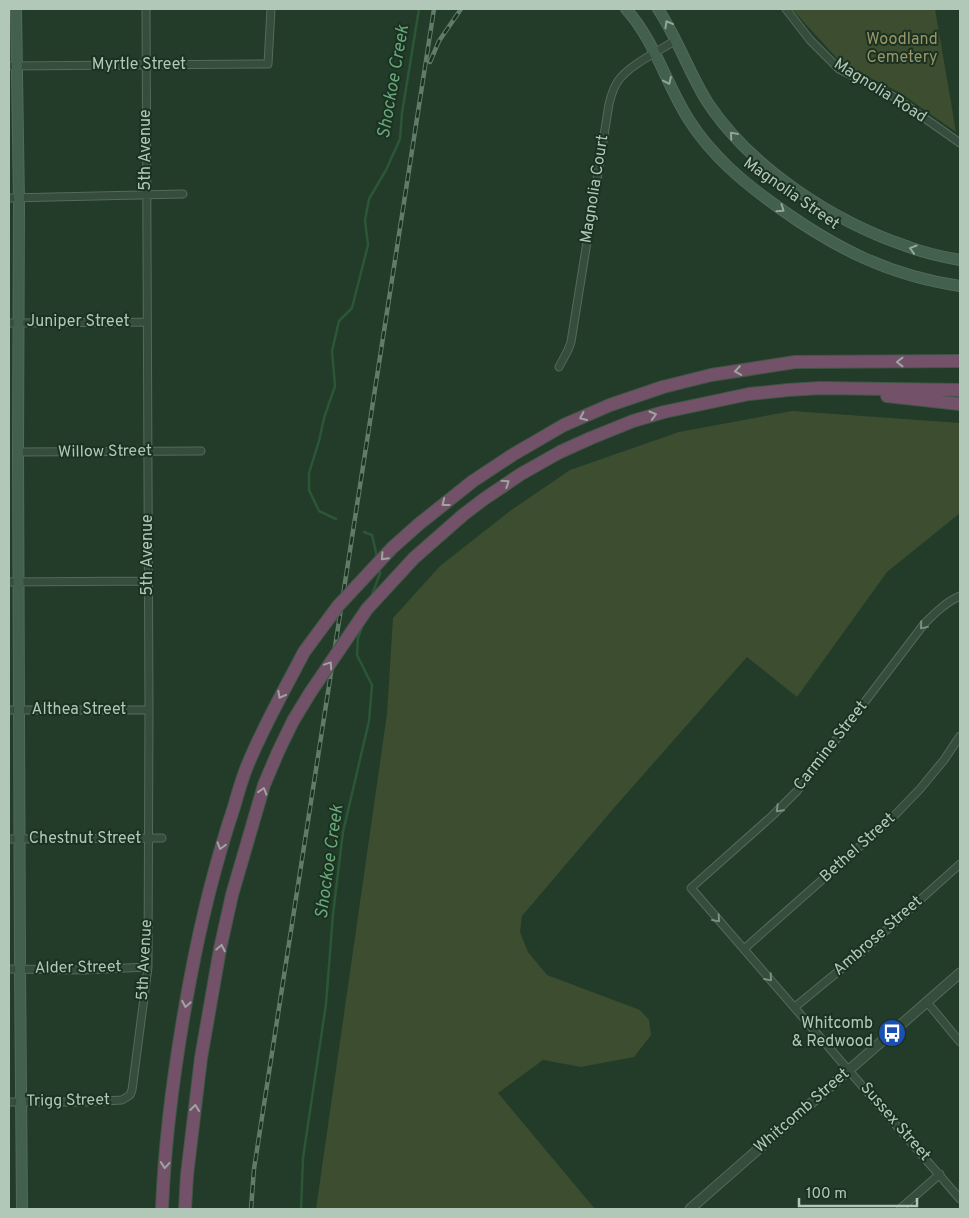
<svg xmlns="http://www.w3.org/2000/svg" width="969" height="1218" font-family="Overpass,sans-serif">
	<style>
		.green { fill: #3d4d30 }
		.lines { fill: none; stroke-linecap: round; stroke-linejoin: round }
		.stream { stroke: #2b5737; stroke-width: 2.5 }
		.minor-casing { stroke: #546a5a; stroke-width: 9 }
		.tertiary-casing { stroke: #546a5a; stroke-width: 11 }
		.secondary-casing { stroke: #546a5a; stroke-width: 12 }
		.motorway-casing { stroke: #415747; stroke-width: 14 }
		.minor { stroke: #364c3c; stroke-width: 7 }
		.tertiary { stroke: #364c3c; stroke-width: 9 }
		.secondary { stroke: #435f4d; stroke-width: 10 }
		.motorway { stroke: #735269; stroke-width: 12 }
		.rail-casing { stroke: #607c68; stroke-width: 4.5 }
		.rail { stroke: #1b3121; stroke-width: 2.5; stroke-dasharray: 8; stroke-linecap: butt }
		.motorway-bridge-casing { stroke: #415747; stroke-width: 14; stroke-linecap: butt }
		.motorway-bridge { stroke: #735269; stroke-width: 12 }
		.oneway { stroke: #90a898 }
		.oneway2 { stroke: #9ea5a0 }
		.oneway3 { stroke: #7a9080 }
		.labels { text-anchor: middle; dominant-baseline: central; stroke-width: 4; stroke-linejoin: round; paint-order: stroke }
		.park-label { font-size: 16px; fill: #9a9667; stroke: #1b3121 }
		.street-label { font-size: 16px; fill: #b1c8b8; stroke: #1b3121 }
		.poi-label { font-size: 16px; fill: #b1c8b8; stroke: #1b3121; text-anchor: end }
		.water-label { font-size: 18px; font-style: italic; fill: #69a87a; stroke: #1b3121 }
	</style>
	<rect width="100%" height="100%" fill="#223c29"/>
	<path class="green" d="M792,9H935L956,132L899,92L843,65Z
		M792,411L960,423V513L887,572L797,697L747,657L613,809L522,916L520,932L528,952L547,975L640,1010L649,1020L651,1035L634,1057L581,1067L543,1060L498,1093L595,1209H316L387,714L393,618L440,566L510,511L570,470L679,432Z"/>
	<g class="lines">
		<path class="stream" d="M336,519L319,511L309,490V473L319,441L324,418L335,386L332,351L339,321L352,308L368,245L365,220L369,199L386,170L400,139L402,113L419,9
			M364,532L372,535L377,557
			M372,595L380,573L379,567
			M301,1209L303,1158L326,1004L333,914L343,832L369,721L372,685L357,655L358,638L362,627"/>
		<g class="minor-casing">
			<path id="minor" d="M786,9L810,40L839,69L896,98L960,143
				M9,66L268,64L271,9
				M9,198L183,194
				M9,323L147,322
				M559,367L568,350L571,342L609,104C611,96 613,88 618,81C629,65 659,51 676,40
				M18,452L201,451
				M9,582L148,581
				M960,596C946,602 935,613 924,624L797,791L772,816L691,888L960,1199
				M9,710H149
				M9,839L162,838
				M744,949L893,817L920,789L944,760L960,736
				M9,969L83,970L148,967
				M927,1002L960,1042
				M795,1007L863,951L960,864
				M9,1102H85L122,1100L130,1095L132,1090L148,967L149,710L146,9
				M900,1209L940,1174"/>
		</g>
		<g class="tertiary-casing">
			<path id="tertiary" d="M690,1209L960,973"/>
		</g>
		<g class="secondary-casing">
			<path id="secondary" d="M16,9L19,202L18,452L20,969L22,1209
				M626,9C655,41 666,84 689,120C712,156 744,183 778,207C835,248 890,276 960,286
				M658,9C678,39 689,73 708,103C752,169 834,222 909,247C925,253 943,257 960,260"/>
		</g>
		<g class="motorway-casing">
			<path id="motorway" d="M887,396L960,404
				M419,524L473,481L514,454L564,425L610,405L663,387L711,375L795,362L960,361
				M414,558L463,515L484,499L521,474L560,452L591,438L633,421L664,412L749,394L788,390L820,388L960,390
				M162,1209C165,1132 176,1055 190,980C201,921 215,864 234,807C238,793 242,778 248,764C264,725 285,689 304,652
				M185,1209L187,1175L201,1058L220,949L232,895L264,785L278,752L293,721"/>
		</g>
		<use href="#minor" class="minor"/>
		<use href="#tertiary" class="tertiary"/>
		<use href="#secondary" class="secondary"/>
		<use href="#motorway" class="motorway"/>
		<g class="rail-casing">
			<path id="rail" d="M430,62L439,41L461,9
				M251,1209L254,1169L434,9"/>
		</g>
		<use href="#rail" class="rail"/>
		<g class="motorway-bridge-casing">
			<path id="motorway-bridge" d="M304,652L338,606L392,548L419,524
				M293,721L310,693L367,609L414,558"/>
		</g>
		<use href="#motorway-bridge" class="motorway-bridge"/>
	</g>
	<defs><path id="oneway-chevron" d="M-2-3.5L2.5 0L-2 3.5" fill="none" stroke-width="1.6" stroke-linecap="round" stroke-linejoin="round" transform="scale(1.25)"/></defs>
	<g class="oneway">
		<use href="#oneway-chevron" transform="translate(668 24) rotate(-119)"/>
		<use href="#oneway-chevron" transform="translate(668 81) rotate(65)"/>
		<use href="#oneway-chevron" transform="translate(733 135) rotate(-131)"/>
		<use href="#oneway-chevron" transform="translate(781 209) rotate(35)"/>
		<use href="#oneway-chevron" transform="translate(913 249) rotate(-163)"/>
	</g>
	<g class="oneway2">
		<use href="#oneway-chevron" transform="translate(900 362) rotate(180)"/>
		<use href="#oneway-chevron" transform="translate(738 371) rotate(171)"/>
		<use href="#oneway-chevron" transform="translate(653 415) rotate(-16)"/>
		<use href="#oneway-chevron" transform="translate(583 417) rotate(156)"/>
		<use href="#oneway-chevron" transform="translate(506 483) rotate(-34)"/>
		<use href="#oneway-chevron" transform="translate(445 503) rotate(142)"/>
		<use href="#oneway-chevron" transform="translate(384 557) rotate(133)"/>
		<use href="#oneway-chevron" transform="translate(329 665) rotate(-56)"/>
		<use href="#oneway-chevron" transform="translate(281 695) rotate(118)"/>
		<use href="#oneway-chevron" transform="translate(263 791) rotate(-73)"/>
		<use href="#oneway-chevron" transform="translate(221 846) rotate(106)"/>
		<use href="#oneway-chevron" transform="translate(221 948) rotate(-79)"/>
		<use href="#oneway-chevron" transform="translate(186 1004) rotate(100)"/>
		<use href="#oneway-chevron" transform="translate(195 1108) rotate(-83)"/>
		<use href="#oneway-chevron" transform="translate(165 1165) rotate(95)"/>
	</g>
	<g class="oneway3">
		<use href="#oneway-chevron" transform="translate(923 626) rotate(130)"/>
		<use href="#oneway-chevron" transform="translate(779 809) rotate(135)"/>
		<use href="#oneway-chevron" transform="translate(717 919) rotate(49)"/>
		<use href="#oneway-chevron" transform="translate(769 978) rotate(49)"/>
	</g>
	<defs>
		<g id="bus-disc" transform="scale(1.4375)"><circle r="9.5" fill="#1a4fb4" stroke="#1b3121"/><path d="M-5-6H5V4H4V6H2V4H-2V6H-4V4H-5ZM-3.5-4V0h7V-4ZM-3.5 1.2v1.5H-2V1.2ZM2 1.2v1.5H3.5V1.2Z" fill="#fff"/></g>
	</defs>
	<g fill-rule="evenodd">
		<use href="#bus-disc" x="892" y="1033"/>
	</g>
	<g class="labels">
		<g class="park-label">
			<text x="902" y="40">Woodland<tspan x="902" dy="18">Cemetery</tspan></text>
		</g>
		<g class="street-label">
			<text x="139" y="65">Myrtle Street</text>
			<text transform="translate(880 91) rotate(32)">Magnolia Road</text>
			<text transform="translate(146 150) rotate(-90)">5th Avenue</text>
			<text transform="translate(595 189) rotate(-81)">Magnolia Court</text>
			<text transform="translate(791 194) rotate(35)">Magnolia Street</text>
			<text x="78" y="322">Juniper Street</text>
			<text transform="translate(105 452) rotate(-1)">Willow Street</text>
			<text transform="translate(148 555) rotate(-90)">5th Avenue</text>
			<text x="79" y="710">Althea Street</text>
			<text transform="translate(831 746) rotate(-52)">Carmine Street</text>
			<text x="85" y="839">Chestnut Street</text>
			<text transform="translate(858 848) rotate(-42)">Bethel Street</text>
			<text transform="translate(878 936) rotate(-41)">Ambrose Street</text>
			<text transform="translate(145 960) rotate(-87)">5th Avenue</text>
			<text transform="translate(78 968) rotate(-1)">Alder Street</text>
			<text transform="translate(68 1101) rotate(-1)">Trigg Street</text>
			<text transform="translate(802 1111) rotate(-41)">Whitcomb Street</text>
			<text transform="translate(895 1122) rotate(49)">Sussex Street</text>
		</g>
		<g class="poi-label">
			<text x="873" y="1024">Whitcomb<tspan x="873" dy="18">&amp; Redwood</tspan></text>
		</g>
		<g class="water-label">
			<text transform="translate(394 82) rotate(-80)">Shockoe Creek</text>
			<text transform="translate(330 862) rotate(-82)">Shockoe Creek</text>
		</g>
	</g>
	<rect width="969" height="1218" fill="none" stroke="#b1c8b8" stroke-width="20"/>
	<path d="M799 1198v8h118v-8" fill="none" stroke="#b1c8b8" stroke-width="2.5"/>
	<text x="806" y="1198" font-size="15" fill="#b1c8b8" stroke="#1b3121" stroke-width="4" paint-order="stroke">100 m</text>
</svg>
